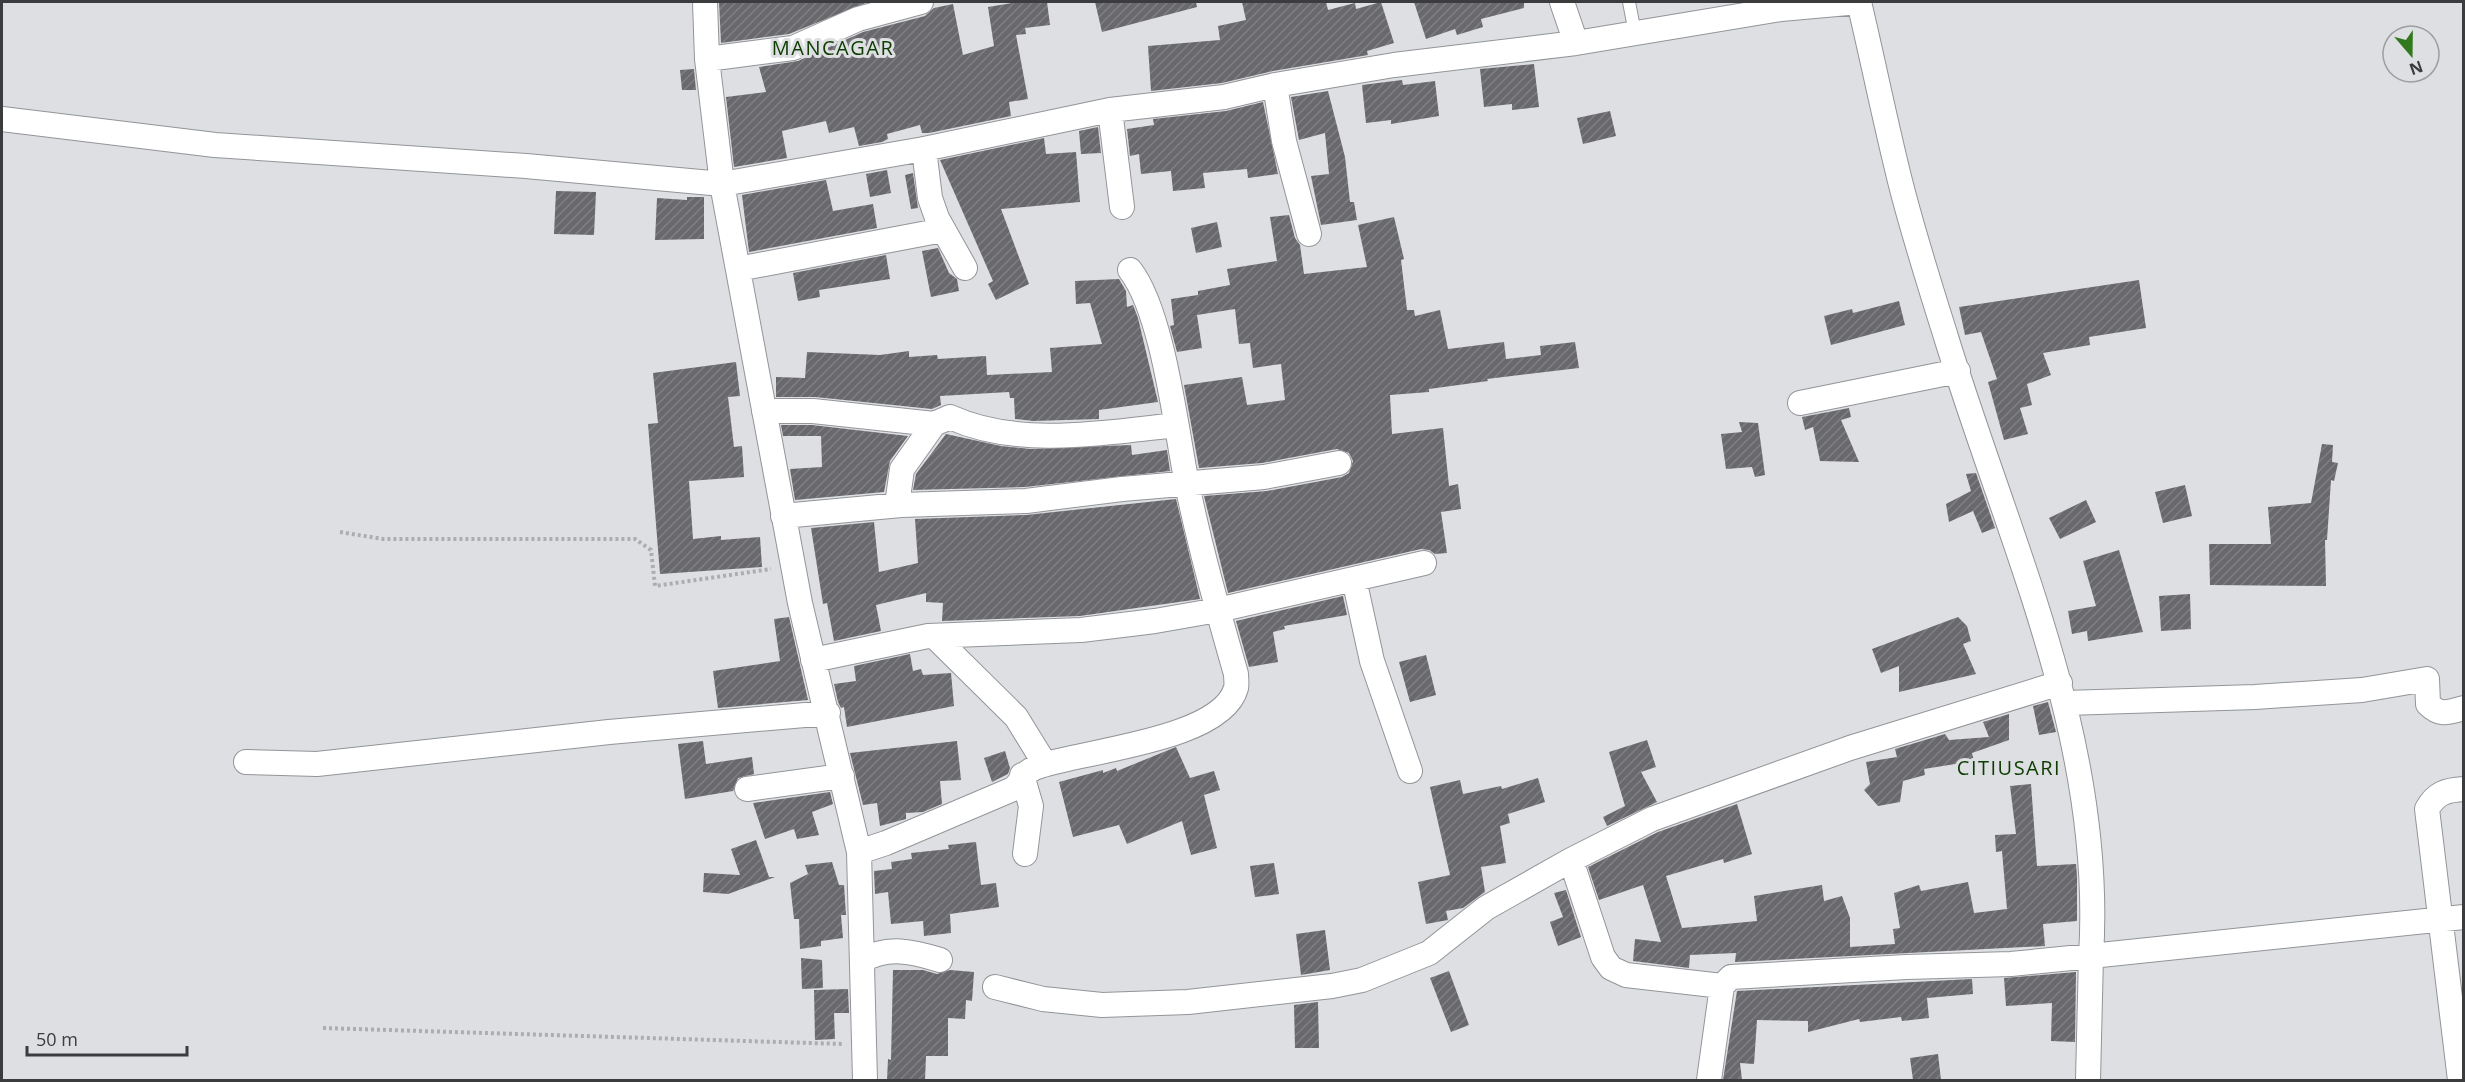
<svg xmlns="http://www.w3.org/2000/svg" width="2465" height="1082" font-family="'Open Sans',sans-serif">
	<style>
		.building { fill: url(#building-hatch) }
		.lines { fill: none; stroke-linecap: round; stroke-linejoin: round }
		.service-casing { stroke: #929598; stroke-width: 14 }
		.minor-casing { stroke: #929598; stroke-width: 26 }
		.path { stroke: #acadb0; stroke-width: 4; stroke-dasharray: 3 3; stroke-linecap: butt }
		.service { stroke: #fff; stroke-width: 12 }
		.minor { stroke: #fff; stroke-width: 24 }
		.labels { text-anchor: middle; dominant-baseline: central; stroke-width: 6; stroke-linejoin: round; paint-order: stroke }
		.quarter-label { font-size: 20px; letter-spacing: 1.5px; fill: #0d3c00; stroke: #dddfe2 }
	</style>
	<defs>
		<pattern id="building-hatch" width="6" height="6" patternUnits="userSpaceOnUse" patternTransform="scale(1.5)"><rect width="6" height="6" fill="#69696d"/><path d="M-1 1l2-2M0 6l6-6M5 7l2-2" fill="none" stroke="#808083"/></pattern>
	</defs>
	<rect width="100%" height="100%" fill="#dddfe2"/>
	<path class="building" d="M719,2H868L789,34L721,43Z
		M1018,2H1047L1050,25L1025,28L1026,34L1016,35L1028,99L1009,102L1011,116L929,133H922L920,125L887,134L888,139L882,142L859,146L854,127L829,133L826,121L782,131L787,158L734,167L726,97L766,92L759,67L798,61L863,32L925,16L934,8L953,4L963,55L994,46L988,7Z
		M1095,2H1196L1197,7L1102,32Z
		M1242,2H1326L1328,10L1355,3L1356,9L1381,2L1394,43L1367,51L1368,55L1273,71L1222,83L1151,91L1148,46L1220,40L1218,26L1246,20Z
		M1414,2H1524V8L1481,19L1483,27L1457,35L1455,29L1426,39Z
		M1534,64L1539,107L1512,110V104L1484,107L1480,69Z
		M694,69L696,90H682L680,70Z
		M1402,80L1403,85L1435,81L1439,116L1391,124V120L1366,123L1362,85Z
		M1328,91L1345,157L1350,202H1354L1357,220L1321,225L1311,176L1329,174L1325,133L1299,140L1291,97Z
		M1263,102L1278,174L1248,178L1247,169L1203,173L1205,188L1173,191L1171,171L1141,174L1139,154L1130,156L1127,129L1154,125L1153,119L1226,111Z
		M1610,111L1616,136L1583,144L1577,118Z
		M1098,127L1101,153L1081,154L1079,131Z
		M1044,138L1046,154L1076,152L1080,202L1001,209L1029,284L996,300L988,284L993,281L940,160Z
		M887,170L891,193L870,197L866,174Z
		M913,173L918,208L911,209L905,175Z
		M826,180L833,211L873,204L877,228L749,252L742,195Z
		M556,191L596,192L594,235L554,234Z
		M687,197H704V239L655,240L657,198L687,200Z
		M1289,215L1295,238L1300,245L1304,274L1367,267L1358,225L1394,217L1404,259L1401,260L1407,310H1414L1415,316L1440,310L1448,349L1504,342L1506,359L1541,355L1540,346L1575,342L1579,368L1487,379L1488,381L1429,389V392L1390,395L1392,434L1443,428L1449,486L1458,484L1461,509L1441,512L1447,553L1435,554L1429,550L1421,549L1228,593L1204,496L1267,491L1342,477L1349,473L1353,461L1349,453L1337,449L1262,463L1199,468L1184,385L1242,377L1247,405L1285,400L1281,364L1253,368L1250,343L1239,344L1235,309L1197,315L1202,348L1177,352L1170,326L1174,325L1171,299L1198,295V291L1230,285L1227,269L1277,261L1270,217Z
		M1217,222L1222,247L1196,253L1191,228Z
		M938,248L949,273L957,279L959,291L931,297L922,251Z
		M886,255L890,279L819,290L820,297L798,301L793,273Z
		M1119,279L1126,291L1127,307L1133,305L1138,318L1158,402L1099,410V419L1033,421L1015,419L1014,398H1010L1009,392L940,396L941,405L932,409L815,397H776V377L805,378L807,352L880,355L909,351V357L937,355L938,359L986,356L987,375L1052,372L1050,348L1102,344L1090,303L1076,304L1075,281Z
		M2139,280L2146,328L2089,337L2090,345L2043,353L2051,375L2027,384L2032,405L2020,408L2028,434L2004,440L1988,382L1997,379L1981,332L1965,335L1959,307Z
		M1899,301L1905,325L1831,345L1824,316L1852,309L1853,313Z
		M736,362L740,396L728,397L734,447L742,446L744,477L689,481L693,539L721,536V540L760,537L762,567L660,574L648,424L658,423L653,373Z
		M1849,408L1851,417L1841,420L1859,462L1820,461L1813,427L1805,430L1802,417Z
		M1739,422L1758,423L1765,475L1755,477L1752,467L1726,469L1721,434L1742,432Z
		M781,425H812L908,436L890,461L884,492L795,500L790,469L822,467L821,436H783Z
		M946,434L1001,446L1031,449L1131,445L1132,455L1167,450L1170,471L1025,487L913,490L916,474Z
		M2322,444L2333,445L2332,462L2338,463L2334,481L2331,480L2327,540H2325L2326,586L2210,585L2209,544H2271L2268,507L2311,503Z
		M1976,473L1995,528L1982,533L1973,511L1949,522L1946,504L1971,491L1966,474Z
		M2185,485L2192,516L2163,523L2155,492Z
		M1176,499L1200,599L1080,616L942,621L943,603L926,602V593L876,605L881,631L834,641L827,603L823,604L811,528L874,522L879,572L918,563L915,519L1026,515Z
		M2086,500L2096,522L2060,539L2049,518Z
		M2119,550L2143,632L2088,641L2087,631L2072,634L2068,611L2096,606L2083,561Z
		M2190,594L2191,629L2161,631L2159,596Z
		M1343,596L1347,615L1284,626L1285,629L1273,632L1278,662L1249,667L1236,621Z
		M789,617L808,700L718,708L713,671L780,661L774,619Z
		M1958,617L1967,626L1971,641L1963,644L1976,674L1899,692V666L1881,673L1872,649Z
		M910,654L913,671L921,669L923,675L951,673L954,706L847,727L844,707L841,708L838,702L834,684L856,681L854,666Z
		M1426,655L1436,695L1410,702L1399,662Z
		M2048,702L2056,732L2039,735L2033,706Z
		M2009,714V740L1972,753L1974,761L1924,769L1925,775L1903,781L1900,802L1878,806L1864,790L1870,784L1866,762L1897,757L1895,749L1945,734L1949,740L1989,737L1983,722Z
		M1647,740L1656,767L1641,772L1657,802L1607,826L1603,817L1625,806L1609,752Z
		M703,741L706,764L752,757L754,774L738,778L733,791L685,799L678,744Z
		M957,741L961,780L940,781L942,804L923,812L906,813V819L880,826L877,803L863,805L850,753Z
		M1176,747L1190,778L1214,771L1220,790L1204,795L1217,848L1191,855L1182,821L1127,844L1119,825L1073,837L1059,782L1103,770V773L1116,768L1117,771Z
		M1005,751L1010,768L1008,774L992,782L984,758Z
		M1538,778L1545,802L1508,814L1510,823L1500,826L1506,863L1481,867L1485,892L1463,908L1446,911L1448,920L1426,924L1418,882L1450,875L1430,787L1460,780L1463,794L1501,786L1502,789Z
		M2031,784L2037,866L2076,864L2077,876V921L2043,924L2045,946L1735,962L1736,953L1690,955L1689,968L1633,961L1635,939L1661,942L1643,885L1599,900L1588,867L1658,832L1737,804L1752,854L1724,863L1723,859L1666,876L1682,928L1757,921L1754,896L1822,885L1824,901L1842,896L1850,918V947L1895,944L1893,929L1900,928L1894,893L1919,885L1921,891L1968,882L1974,913L2007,909L2002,851L1996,852L1995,835L2016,834L2010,786Z
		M830,792L833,804L812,812L819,835L797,839L794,829L765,839L753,803Z
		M756,840L769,877H775L728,894L703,892L704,873L740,875L731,849Z
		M976,842L981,885L996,883L999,907L950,914L951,933L924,936L923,921L891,924L888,892L875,894L874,871L892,869L891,862L912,859L911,853L949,849L948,845Z
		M832,862L839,885H844L846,915H841L843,938L821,941V946L800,949L799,919H794L790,883L808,874L805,865Z
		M1274,863L1279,894L1255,897L1250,866Z
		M1566,890L1581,937L1558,946L1550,922L1563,917L1554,893Z
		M1325,930L1330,970L1301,975L1296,934Z
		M801,958L822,960L823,988L802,989Z
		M893,970H923L937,974L950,970L974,972L972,1001L966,1000L965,1019L948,1018V1056H926L925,1080H887L888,1059L891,1060Z
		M1449,971L1469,1025L1451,1032L1430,978Z
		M2076,972L2075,1042L2051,1041L2052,1003L2006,1006L2004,978Z
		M1972,979L1973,994L1927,998L1929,1018L1902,1021L1901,1017L1860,1022L1859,1019L1808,1032V1021L1757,1020L1754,1064L1740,1063L1742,1080H1723L1737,991Z
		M848,989L849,1013H834L835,1039L815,1040L814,990Z
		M1318,1002L1319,1048H1295L1294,1005Z
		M1938,1054L1941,1080H1913L1910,1058Z"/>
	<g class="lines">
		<g class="service-casing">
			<path id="service" d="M1629,2L1635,33"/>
		</g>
		<g class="minor-casing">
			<path id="minor" d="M705,2L707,59L722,184L800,603L859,852L865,1080
				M1562,2L1576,43
				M707,59L793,48L858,19L921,2
				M1275,85L1284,141L1309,234
				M1110,110L1122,207
				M2,119L215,145L526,166L722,184L924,149L1110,110L1224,97L1275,85L1394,65L1576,43L1781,9L1859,2C1873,61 1885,121 1900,181C1913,233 1930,286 1946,337C2008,540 2105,739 2091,956L2464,917
				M924,149L930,198L937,218L965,268
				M738,269L943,230
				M1800,403L1958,371
				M764,411H813L934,424L950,417C1018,448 1103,433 1176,425
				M897,505L902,469L934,424
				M783,516L901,505L1026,501L1122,489L1264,477L1339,463
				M1354,579L1372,661L1410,771
				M934,636L1016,717L1045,764
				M813,660L928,636L1081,630L1155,621L1218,610L1424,563
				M2066,703L2255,697L2362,690L2427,679L2428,704C2440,716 2447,713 2464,708
				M246,762L317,764L609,732L828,713
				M1022,775L1031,806L1025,854
				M747,789L842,776
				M859,852L886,843L1013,789C1024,780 1023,771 1040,766C1083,751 1222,740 1236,688C1237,684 1236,678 1236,674C1218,611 1200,548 1187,484C1176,429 1163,312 1130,270
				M1571,860L1603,957L1611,968L1626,975L1722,986
				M862,961C887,945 914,952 940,960
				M995,987L1043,999L1102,1005L1188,1002L1332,986L1362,980L1429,953L1486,908L1571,860L1652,819L1850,748L2060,683
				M1709,1080L1722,986L1731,977L1906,967L2011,964L2091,956L2088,1080
				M2460,1080L2427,809C2436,793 2446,790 2464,789"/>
		</g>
		<path class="path" d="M340,532L383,539H635L651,550L655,586L771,569
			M323,1028L843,1044"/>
		<use href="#service" class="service"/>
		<use href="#minor" class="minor"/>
	</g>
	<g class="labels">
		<g class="quarter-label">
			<text x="833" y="47">MANCAGAR</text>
			<text x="2009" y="767">CITIUSARI</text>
		</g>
	</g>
	<rect width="2465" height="1082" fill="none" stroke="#3b3c3d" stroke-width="6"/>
	<g transform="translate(2411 54) rotate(160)"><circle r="28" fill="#dddfe2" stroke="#9c9ea0" stroke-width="1.5"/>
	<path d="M0-4.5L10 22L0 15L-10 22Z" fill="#31791e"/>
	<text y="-9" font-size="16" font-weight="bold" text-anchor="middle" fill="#3b3c3d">N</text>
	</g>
	<path d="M27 1046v9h160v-9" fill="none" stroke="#3b3c3d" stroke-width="3"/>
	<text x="36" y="1046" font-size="18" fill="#3b3c3d" stroke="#dddfe2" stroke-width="4.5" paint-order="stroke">50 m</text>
</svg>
